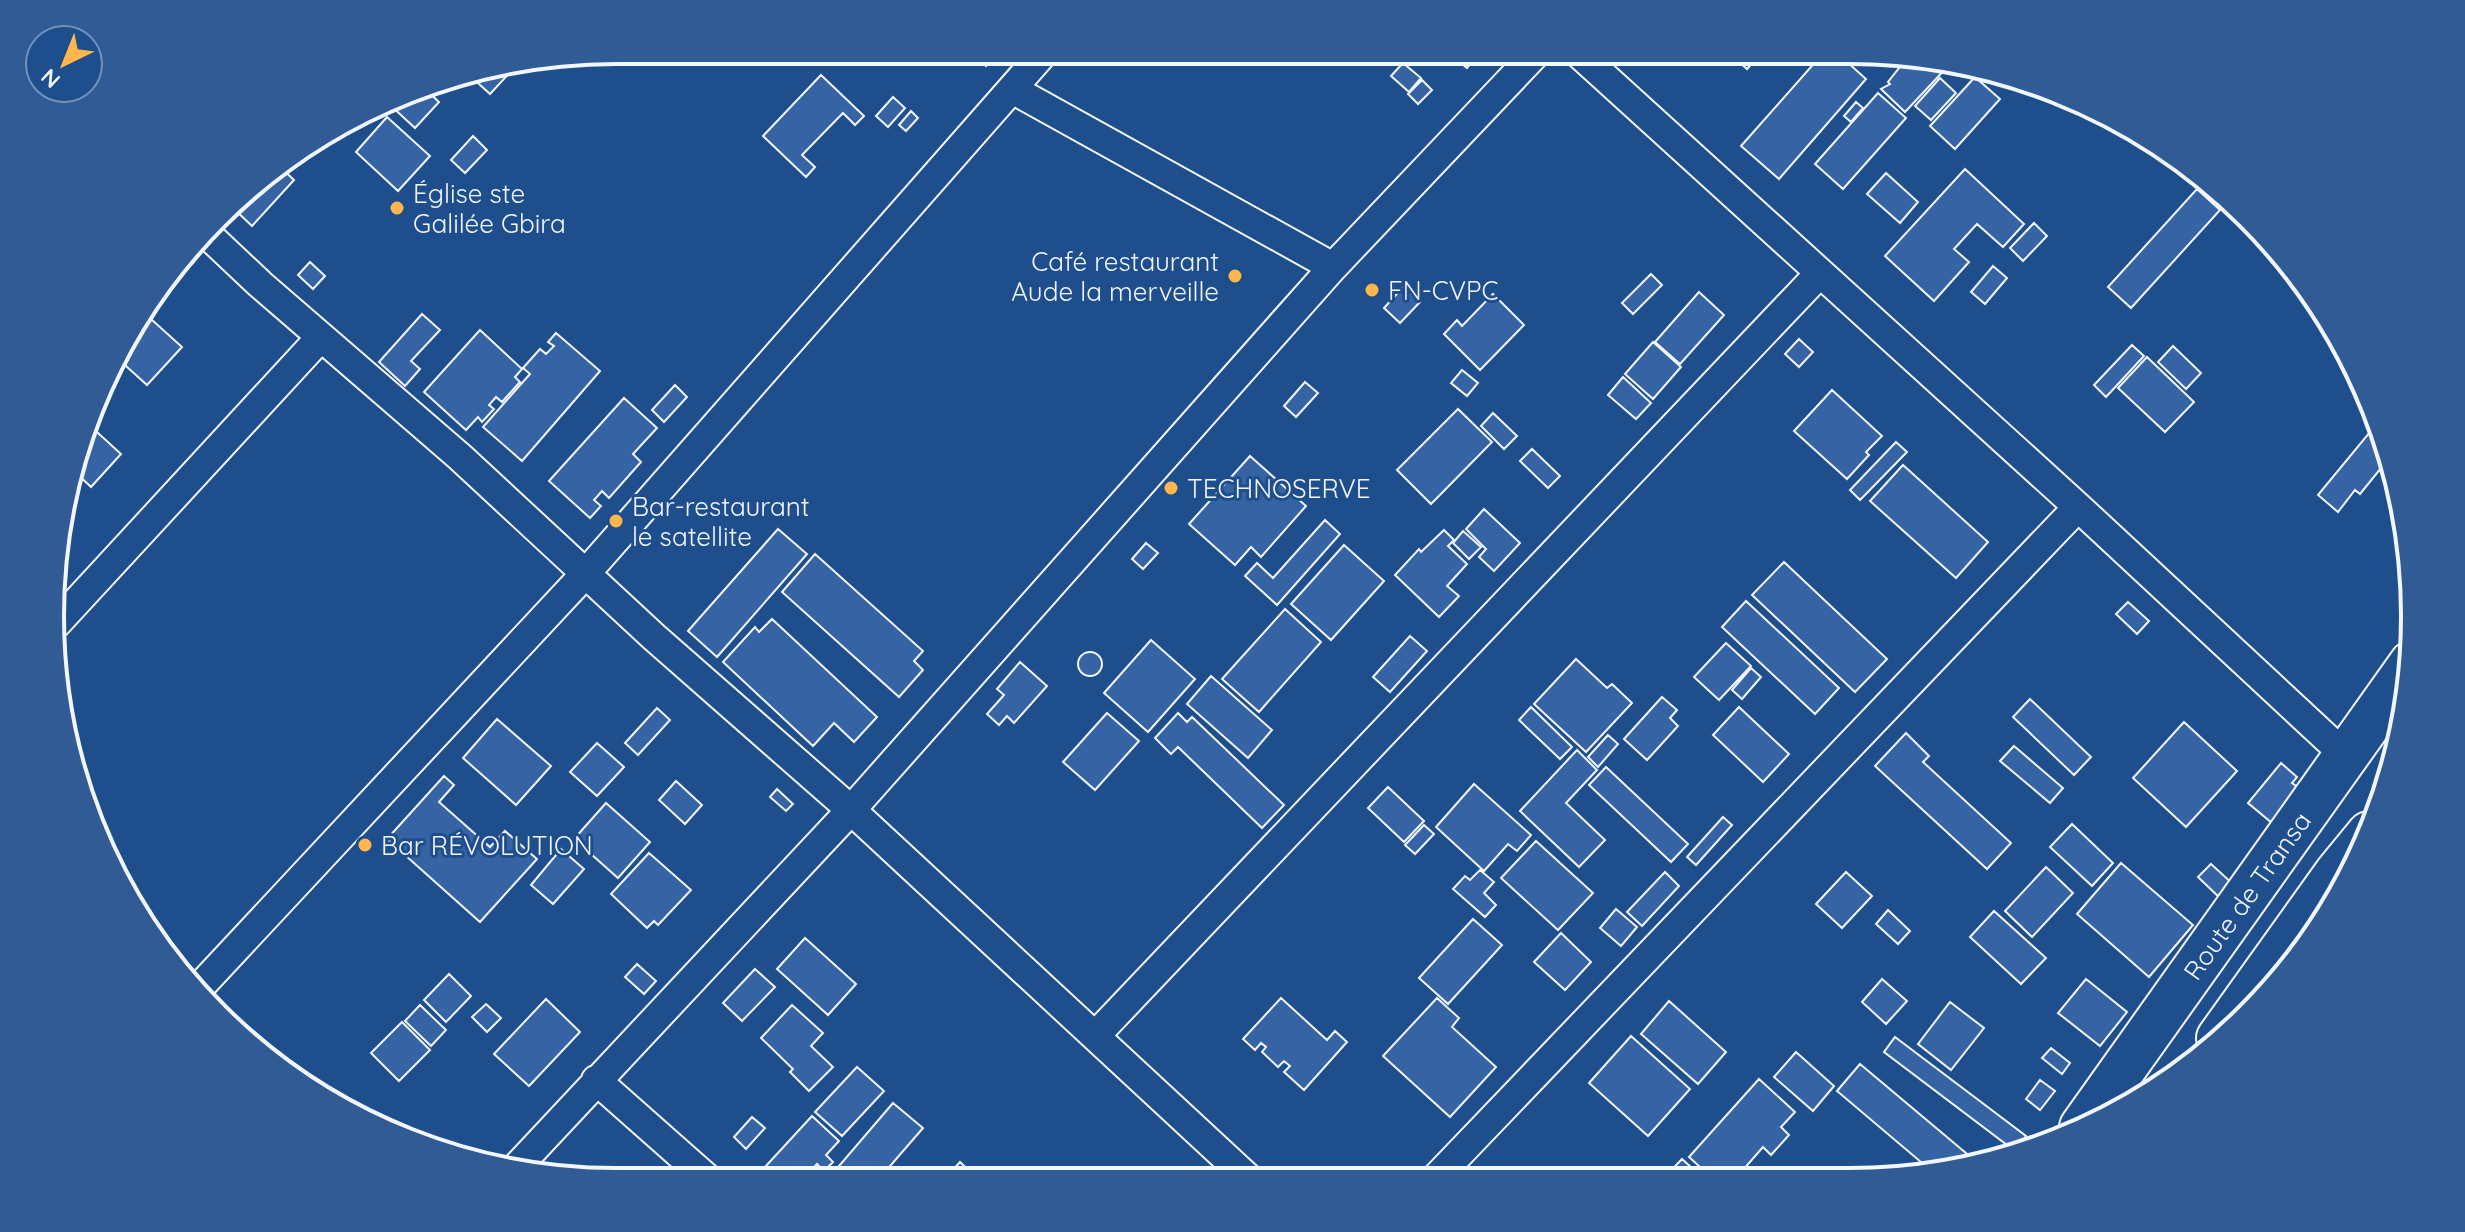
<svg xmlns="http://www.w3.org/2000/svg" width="2465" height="1232" font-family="Quicksand,sans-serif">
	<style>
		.building { fill: #3563a3; stroke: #f2f6ff; stroke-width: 2 }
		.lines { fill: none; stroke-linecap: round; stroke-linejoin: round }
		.street-casing { stroke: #f2f6ff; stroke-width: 32 }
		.primary-casing { stroke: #f2f6ff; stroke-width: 48 }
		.street { stroke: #1f4e8c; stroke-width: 28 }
		.primary { stroke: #1f4e8c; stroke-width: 44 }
		.poi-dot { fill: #ffb74d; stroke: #1f4e8c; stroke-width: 3 }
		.labels { text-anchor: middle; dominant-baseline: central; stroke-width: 6; stroke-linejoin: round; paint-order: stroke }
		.poi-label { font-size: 26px; fill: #f2f6ff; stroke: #1f4e8c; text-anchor: start }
		.street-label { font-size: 26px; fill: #f2f6ff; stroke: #1f4e8c }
		.rim { fill: none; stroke: #f2f6ff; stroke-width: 4 }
	</style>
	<rect width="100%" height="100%" fill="#1f4e8c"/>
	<path class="building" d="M975,50H1001L986,66L972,53Z
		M1464,51H1472L1477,55L1467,68L1457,60Z
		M1747,51L1756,59L1747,69L1738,61Z
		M1825,51H1835L1866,79L1779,179L1741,146Z
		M1905,54L1951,63L1905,112L1881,89L1890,84L1888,82L1899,68L1895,65Z
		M1403,63L1421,78L1409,92L1391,76Z
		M515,67L490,94L468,74Z
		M821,75L864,116L855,125L843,113L802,155L815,167L806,177L763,136Z
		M1975,77L2000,99L1955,149L1930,126Z
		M1940,78L1956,93L1931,120L1915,106Z
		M1422,80L1432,90L1418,104L1408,94Z
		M422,86L439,102L415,128L389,104Z
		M1878,93L1906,118L1843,189L1815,164Z
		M893,97L905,108L888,127L876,116Z
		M1856,102L1863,108L1851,122L1844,116Z
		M911,111L918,118L906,131L899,125Z
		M387,117L430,156L398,191L356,152Z
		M473,136L487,150L465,173L451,160Z
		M277,164L294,180L252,226L233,208L271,167Z
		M1965,169L2024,224L2003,247L1977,224L1954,249L1969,262L1934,301L1885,256Z
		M1886,173L1918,202L1900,223L1867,194Z
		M2197,189L2220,210L2131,308L2108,287Z
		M2034,223L2047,236L2023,261L2010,248Z
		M310,262L325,276L313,289L298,275Z
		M1993,266L2007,278L1985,304L1971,292Z
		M1651,274L1662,285L1633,314L1622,303Z
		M1403,287L1420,302L1400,323L1384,308Z
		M1699,292L1724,315L1680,364L1655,342Z
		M1493,294L1524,325L1480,370L1444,334L1457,320L1462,326Z
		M141,310L182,347L147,385L116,357Z
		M422,314L440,330L411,361L420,369L405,386L379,362Z
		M480,330L522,369L515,377L520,382L502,402L496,397L489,405L494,409L482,422L478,417L466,430L424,392Z
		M556,333L600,371L522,461L483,427L530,374L523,368L540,349L546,354L554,346L548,342Z
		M1799,339L1813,352L1799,367L1785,354Z
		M1653,342L1681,367L1653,399L1625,374Z
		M2132,345L2144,356L2106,397L2094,385Z
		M2173,346L2201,373L2186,389L2158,362Z
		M2147,357L2194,402L2165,432L2118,388Z
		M1462,370L1478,383L1467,396L1451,383Z
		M1623,377L1651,403L1636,419L1608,395Z
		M1305,382L1318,393L1296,417L1284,406Z
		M675,385L687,397L664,422L652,410Z
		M1832,390L1882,436L1866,452L1869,455L1847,479L1794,431Z
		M624,398L657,428L633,454L641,462L609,498L602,491L594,500L601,506L590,518L549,481Z
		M1458,409L1492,442L1431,504L1397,470Z
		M1493,413L1517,436L1504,449L1481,426Z
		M2379,421L2385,434L2390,457L2360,494L2355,490L2338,512L2318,495Z
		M86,422L121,454L91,487L72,469Z
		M1896,442L1907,452L1860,500L1850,490Z
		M1532,449L1560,476L1548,488L1520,461Z
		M1250,456L1306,506L1261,557L1251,547L1235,565L1189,524Z
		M1903,465L1988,542L1956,578L1870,501Z
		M1484,509L1520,543L1494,571L1479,557L1486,549L1466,529Z
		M1325,520L1340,534L1277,605L1245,576L1257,563L1273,578Z
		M778,529L807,554L717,657L688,631Z
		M1444,530L1454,540L1448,546L1467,564L1447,586L1459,596L1439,617L1395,575L1419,549L1421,552Z
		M1463,531L1481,547L1469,559L1453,543Z
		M1146,543L1158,553L1143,569L1132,559Z
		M1344,545L1384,581L1331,640L1291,604Z
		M815,554L923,651L914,661L923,670L899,697L782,592Z
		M1784,562L1887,659L1855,692L1752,595Z
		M1746,601L1839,688L1815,714L1722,627Z
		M2128,602L2149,621L2137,634L2116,614Z
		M1285,609L1321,642L1259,712L1222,679Z
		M772,619L877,717L854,742L834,723L813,746L723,662L755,627L759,632Z
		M1410,636L1427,651L1390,692L1373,677Z
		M1151,640L1195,679L1148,732L1104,693Z
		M1726,643L1751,666L1719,700L1694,677Z
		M1078 664a12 12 0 1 1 24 0a12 12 0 1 1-24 0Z
		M1576,659L1607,688L1612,684L1632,703L1586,752L1534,704Z
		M1020,662L1047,686L1014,723L1007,716L999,725L987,714L1004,695L997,689Z
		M1751,668L1761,677L1742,699L1732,690Z
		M1211,676L1272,730L1248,758L1187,704Z
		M1662,697L1677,710L1670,718L1678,726L1647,760L1624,739Z
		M2030,699L2091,757L2074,775L2013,717Z
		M1531,707L1572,747L1560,759L1519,720Z
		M1739,707L1789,754L1763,782L1713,735Z
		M657,708L670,720L638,755L625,743Z
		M1107,713L1139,741L1095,790L1063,762Z
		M1178,713L1187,722L1192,717L1284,805L1262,828L1178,747L1171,754L1155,738Z
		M497,719L551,766L516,805L463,758Z
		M2184,722L2237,771L2186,827L2133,778Z
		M1906,733L1929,756L1923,762L2011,843L1987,869L1875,766Z
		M1608,735L1618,744L1598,767L1588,757Z
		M597,743L624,767L597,796L570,772Z
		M2014,746L2063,788L2050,803L2000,761Z
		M1577,750L1597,770L1566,803L1605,840L1579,867L1520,811Z
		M2281,763L2297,777L2292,783L2300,789L2272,823L2248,803Z
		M1606,767L1688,844L1671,862L1589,785Z
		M444,776L454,785L439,802L490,847L505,831L537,859L480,922L387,839Z
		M676,781L702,805L685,824L659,800Z
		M1474,784L1531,835L1517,851L1508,844L1484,871L1436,827Z
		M1388,787L1424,821L1404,842L1368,808Z
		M777,789L793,804L786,811L770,797Z
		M606,803L650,842L618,878L574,839Z
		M1723,817L1732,825L1696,865L1687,857Z
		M2072,824L2113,863L2092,886L2050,847Z
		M1424,825L1434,834L1415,854L1405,845Z
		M1536,841L1593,893L1558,930L1501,878Z
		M561,849L584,869L553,904L531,885Z
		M649,853L691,890L658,925L654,921L647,928L611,894Z
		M2121,863L2193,925L2149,977L2077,914Z
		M2211,864L2234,885L2221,899L2198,877Z
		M2046,867L2073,893L2032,937L2005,911Z
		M1480,870L1494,882L1484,893L1496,905L1485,917L1453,889L1465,876L1470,880Z
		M1665,872L1679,886L1642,926L1627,912Z
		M1846,872L1872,896L1842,928L1816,904Z
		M1616,909L1637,927L1621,946L1600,928Z
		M1888,910L1910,931L1898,944L1876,924Z
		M1994,911L2046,958L2021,984L1970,937Z
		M1473,919L1502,945L1448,1004L1419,978Z
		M1561,933L1591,962L1565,990L1534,962Z
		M805,938L856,984L828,1015L777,969Z
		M637,964L656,981L644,994L625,977Z
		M755,969L775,987L742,1021L723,1003Z
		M449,974L471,996L446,1022L424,1000Z
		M1882,979L1907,1001L1886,1024L1862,1002Z
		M2086,979L2127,1012L2100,1046L2058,1013Z
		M1281,998L1327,1040L1335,1031L1347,1042L1304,1090L1284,1072L1290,1066L1284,1061L1278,1067L1262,1052L1266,1047L1261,1043L1255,1050L1243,1039Z
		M1437,998L1459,1018L1452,1027L1496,1067L1450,1117L1383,1056Z
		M546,999L580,1032L529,1086L494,1054Z
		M1669,1001L1726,1052L1698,1084L1641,1034Z
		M1950,1002L1984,1028L1951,1070L1918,1044Z
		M486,1004L501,1018L487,1032L472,1017Z
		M420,1005L446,1030L431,1046L405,1021Z
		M792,1005L823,1033L811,1046L833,1067L809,1091L790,1072L793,1069L761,1038Z
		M402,1022L430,1050L399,1081L371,1053Z
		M1631,1036L1690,1089L1648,1136L1589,1083Z
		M1895,1037L2026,1136L2015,1151L1884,1052Z
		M2051,1048L2070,1063L2062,1074L2042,1058Z
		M1796,1052L1834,1086L1813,1111L1774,1077Z
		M1860,1064L1979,1164L1935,1174L1837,1091Z
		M857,1067L884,1091L842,1136L815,1112Z
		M1759,1079L1795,1112L1781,1127L1789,1135L1771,1155L1763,1147L1736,1178H1712L1689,1157Z
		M2040,1080L2055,1091L2040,1110L2026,1099Z
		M343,1096L379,1129L366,1124L337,1103Z
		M893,1103L923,1128L878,1180H827Z
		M812,1116L839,1141L826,1155L833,1162L824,1171L817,1164L802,1180H779L765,1167Z
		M752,1117L765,1128L746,1149L734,1137Z
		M1682,1159L1703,1178H1664Z
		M960,1162L979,1180H944Z"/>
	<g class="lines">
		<g class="street-casing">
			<path id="street" d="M1576,51L2078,507L2347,757
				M1012,89L1333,267
				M208,235L260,284L460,457L654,637L851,810L1249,1179
				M57,623L321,337
				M197,990L586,573L1046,50
				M1096,1035L1820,273
				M596,1080L709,1180
				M514,1170L851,810L1333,267L1538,51
				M1435,1179L2078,507"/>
		</g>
		<g class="primary-casing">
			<g id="primary">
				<path d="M2219,1038L2337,873L2369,834"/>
				<path id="s1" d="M2082,1127L2412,663"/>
			</g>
		</g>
		<use href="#street" class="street"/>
		<use href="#primary" class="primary"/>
	</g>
	<g class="poi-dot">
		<circle cx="397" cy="208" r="8"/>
		<circle cx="1235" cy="276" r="8"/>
		<circle cx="1372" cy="290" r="8"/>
		<circle cx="1171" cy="488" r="8"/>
		<circle cx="616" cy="521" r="8"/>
		<circle cx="365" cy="845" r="8"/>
	</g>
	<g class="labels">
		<g class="poi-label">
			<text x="413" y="193">Église ste<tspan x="413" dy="30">Galilée Gbira</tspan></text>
			<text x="1219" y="261" text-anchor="end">Café restaurant<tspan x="1219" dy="30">Aude la merveille</tspan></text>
			<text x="1388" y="290">FN-CVPC</text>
			<text x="1187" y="488">TECHNOSERVE</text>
			<text x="632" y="506">Bar-restaurant<tspan x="632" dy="30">le satellite</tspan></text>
			<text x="381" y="845">Bar RÉVOLUTION</text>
		</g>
		<g class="street-label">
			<text stroke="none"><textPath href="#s1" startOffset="284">Route de Transa</textPath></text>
		</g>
	</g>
	<path d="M0 0H2465V1232H0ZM616 64H1849A552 552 0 0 1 2401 616V616A552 552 0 0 1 1849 1168H616A552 552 0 0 1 64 616V616A552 552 0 0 1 616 64Z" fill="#305b95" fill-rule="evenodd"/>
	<path class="rim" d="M616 64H1849A552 552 0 0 1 2401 616V616A552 552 0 0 1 1849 1168H616A552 552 0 0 1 64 616V616A552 552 0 0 1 616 64Z"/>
	<g transform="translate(64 64) rotate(223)"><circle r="38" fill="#1f4e8c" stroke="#7391ba" stroke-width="2"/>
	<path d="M0-6L14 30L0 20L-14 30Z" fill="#ffb74d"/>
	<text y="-12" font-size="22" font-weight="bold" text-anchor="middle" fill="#f2f6ff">N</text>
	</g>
</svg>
